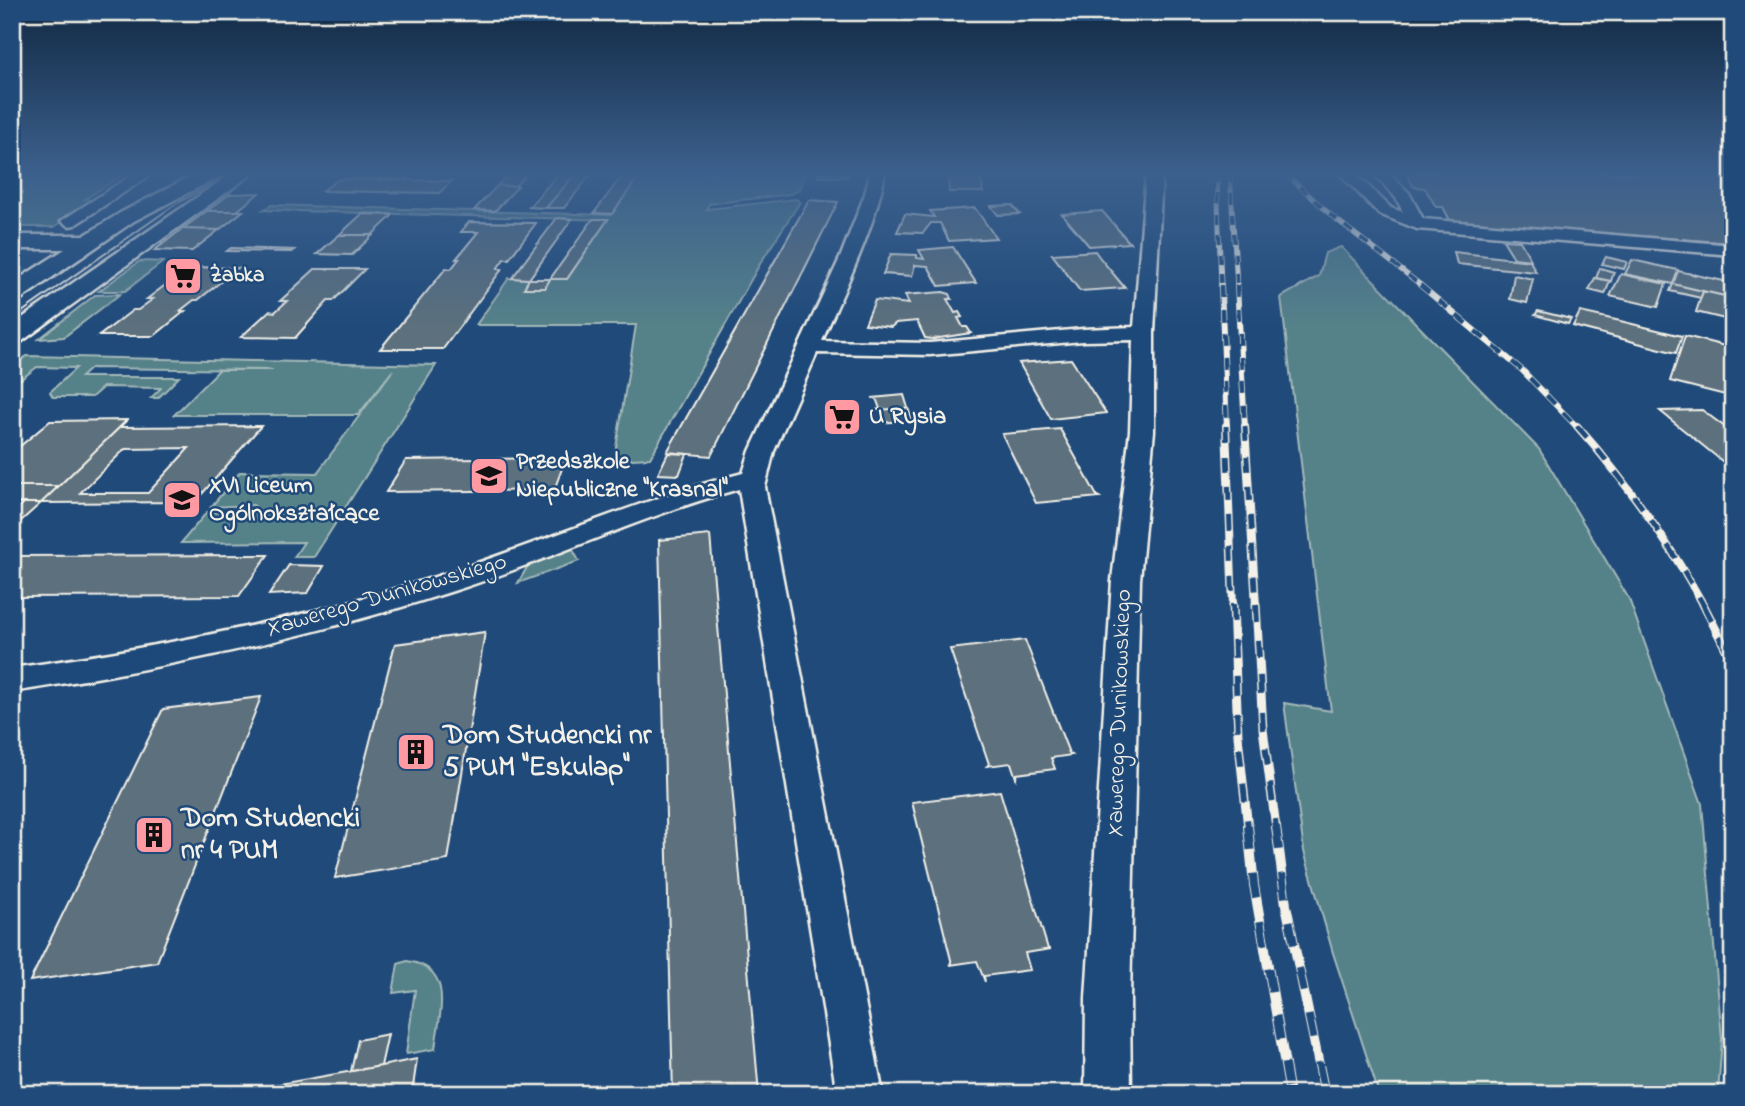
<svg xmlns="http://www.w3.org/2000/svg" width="1745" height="1106" font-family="'Indie Flower',sans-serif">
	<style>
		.green { fill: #558189; stroke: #a4b9b8; stroke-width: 2 }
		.building { fill: #5c6f7d; stroke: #f4f1e8; stroke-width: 2; fill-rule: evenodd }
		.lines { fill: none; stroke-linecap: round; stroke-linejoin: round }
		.minor-casing { stroke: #f4f1e8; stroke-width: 5 }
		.tertiary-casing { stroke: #f4f1e8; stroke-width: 5 }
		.minor { fill: #1f4a7a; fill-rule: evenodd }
		.tertiary { fill: #1f4a7a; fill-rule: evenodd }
		.tram { stroke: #f4f1e8; stroke-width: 2 }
		.rail-far4-casing { stroke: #f4f1e8; stroke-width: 5 }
		.rail-far3-casing { stroke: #f4f1e8; stroke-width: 6 }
		.rail-far2-casing { stroke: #f4f1e8; stroke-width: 8 }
		.rail-far1-casing { stroke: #f4f1e8; stroke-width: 9 }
		.rail-casing { stroke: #f4f1e8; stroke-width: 10 }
		.rail-far4 { stroke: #1f4a7a; stroke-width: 3.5; stroke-dasharray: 10; stroke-linecap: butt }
		.rail-far3 { stroke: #1f4a7a; stroke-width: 4.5; stroke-dasharray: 12; stroke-linecap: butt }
		.rail-far2 { stroke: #1f4a7a; stroke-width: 5; stroke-dasharray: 15; stroke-linecap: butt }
		.rail-far1 { stroke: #1f4a7a; stroke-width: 6; stroke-dasharray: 18; stroke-linecap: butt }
		.rail { stroke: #1f4a7a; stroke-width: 8; stroke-dasharray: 24; stroke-linecap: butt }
		.labels { text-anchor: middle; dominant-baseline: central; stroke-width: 5; stroke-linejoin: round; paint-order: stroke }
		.far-poi-label { font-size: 21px; font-weight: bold; fill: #f4f1e8; stroke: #1f4a7a; text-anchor: start }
		.poi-label { font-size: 24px; font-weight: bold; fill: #f4f1e8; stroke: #1f4a7a; text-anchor: start }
		.street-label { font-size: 24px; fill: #f4f1e8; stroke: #1f4a7a }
		.near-poi-label { font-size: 28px; font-weight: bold; fill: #f4f1e8; stroke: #1f4a7a; text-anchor: start }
	</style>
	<rect width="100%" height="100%" fill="#1f4a7a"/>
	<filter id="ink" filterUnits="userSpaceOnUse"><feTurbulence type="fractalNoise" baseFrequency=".0143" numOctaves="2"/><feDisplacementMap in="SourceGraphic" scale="14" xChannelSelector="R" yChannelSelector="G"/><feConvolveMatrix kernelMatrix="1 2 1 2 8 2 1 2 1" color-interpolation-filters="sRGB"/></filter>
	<g filter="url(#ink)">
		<path class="green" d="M12,173H126L85,199L94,200L54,227H12Z
			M641,173H806L799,190L791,194L709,204L707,209L796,199L800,202L761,262L650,458L614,460L636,325H476L509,278L529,279L525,288H545L550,279H567L608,220L263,210L271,205L611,215Z
			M1341,247L1539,449L1629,599L1702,804L1722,1039L1718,1094H1379L1333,953L1304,851L1284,703L1331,711L1281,297L1319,276L1325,253Z
			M140,261L163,262L125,291H99Z
			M120,294L64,337L39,339L95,295Z
			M27,356L436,365L314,557H294L304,542L181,543L207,512L235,513L237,517C246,517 253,516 258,509L253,505L211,507L240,472L317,473L393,370L358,415H174L219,370H273L91,368L81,377H179L158,398H151L161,388L103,387L92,397H53L50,392L76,368L37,367L12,386V366Z
			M572,548L579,561L518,583L529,564Z
			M407,961C456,968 439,1014 435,1049L406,1054L415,990L393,993L398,964Z"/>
		<path class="building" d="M387,173H413L404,180L379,179Z
			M510,173H528L515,186H497Z
			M559,173H576L546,208L529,207Z
			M576,173H592L564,208H546Z
			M624,173H641L612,214L594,213Z
			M819,173H847V177H818Z
			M948,173H980L983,192H949Z
			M1406,173H1733V243L1451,222L1443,207H1436L1425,188L1414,187Z
			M339,179L404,180L452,181L439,193L322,191Z
			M497,186H518L495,211L474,210Z
			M259,193L237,211H207L230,194Z
			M809,200L838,202L711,456L667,452Z
			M1012,205L1020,214L998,215L991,206Z
			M975,208L996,238L949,241L940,223H931L923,233L897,232L905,214L934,217L930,211Z
			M207,211H243L219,230L182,229Z
			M1102,211L1129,242L1130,243L1089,246L1062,214Z
			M362,214L393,215L372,235H339Z
			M557,218L572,219L529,279L512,278Z
			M593,219H608L567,279H550Z
			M469,222L536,223L509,259H504L497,269H502L443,349H380L446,268L451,269L459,259H456L478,232H461Z
			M182,229L219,230L192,251L155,250Z
			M339,235H373L352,255L317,254Z
			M1503,240L1520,241L1531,260L1514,258Z
			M953,247L976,283L939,286L928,266L915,265L912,276L883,274L891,254L917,255V258L924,259L919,250Z
			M231,248L295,250L292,252L227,251Z
			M1095,251L1100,258L1125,288L1080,291L1052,254Z
			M1454,252L1530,261L1536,272L1457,264Z
			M1606,257L1627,262L1624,269L1602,264Z
			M1632,260L1678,270V271L1673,284L1625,274Z
			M189,267L238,268L198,300H194L180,311H185L154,336H99L133,310H138L153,299H147Z
			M1600,268L1614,272L1611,281L1596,278Z
			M315,269H365L333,301H328L295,338L241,337L269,311L275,312L287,301H280Z
			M1678,271L1733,283V298L1673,284Z
			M1621,274L1666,284L1658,307L1610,296Z
			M1514,275L1533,279L1527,303L1510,299Z
			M1595,278L1610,281L1605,294L1589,290Z
			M529,279H550L545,288H524Z
			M1673,284L1703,291L1701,298L1670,291Z
			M1703,291L1733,298V321L1696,312Z
			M943,292L950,294L952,299H947L955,313L959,312L962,317L958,318L963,327H967L971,333L933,339L925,338L917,321L896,323L891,327L865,324L875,300L909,304L905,295Z
			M1538,311L1571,319L1568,324L1535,315Z
			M1580,312L1616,320L1682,336L1676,353L1573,326Z
			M1685,336L1733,348V397L1670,381Z
			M1071,359L1106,413H1107L1051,419L1019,363Z
			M904,395L908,408L876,410L880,409L876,398H872Z
			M908,408L912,420L880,423L886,422L882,410H876Z
			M1702,410L1733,433V470L1660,411Z
			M852,411L854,424L833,425L831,412Z
			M127,420L59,486H12V453L50,421Z
			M261,426L195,502L41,503L120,427ZM189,448L148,493H80L125,449Z
			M1060,429L1097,496L1099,497L1036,503L1002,434Z
			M668,453L687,454L679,475L658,474Z
			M566,458L554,490L386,492L406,460Z
			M12,486H59L41,503H12Z
			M24,503H41L12,529V514Z
			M710,535L759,1094H673L659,540Z
			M268,555L239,596L12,597V556Z
			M289,565L324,566L308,593L269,595Z
			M485,632L448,860L335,878L395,644Z
			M1025,640L1069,753L1072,755L1051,758L1055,769L1017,774L1016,778L1011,763L987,766L989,764L950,649Z
			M261,697L157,962L30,981L163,709Z
			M1000,791L1048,949H1051L1025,953L1030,970L984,976L985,982L977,961L950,965L952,964L912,802Z
			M388,1034L381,1066L351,1071L358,1040Z
			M417,1059L412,1094H224L381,1066Z"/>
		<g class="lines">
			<g class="minor-casing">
				<path id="minor" d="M135,173H153L75,225L69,226L61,221Z
					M870,173H885C874,231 845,287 822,341L930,343L1083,329L1134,327L1146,173H1162L1154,333V431L1140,580L1130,998L1131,1094H1085L1086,998L1112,580L1130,431L1133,340L1083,341L930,355L817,353L774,451L765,487L883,1094H837L739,489C641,516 548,561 450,592C307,638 161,669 12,692V668C154,648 295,621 432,578C537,545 637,500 743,473L750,451L840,258L865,194Z
					M1339,173H1355L1391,208L1403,212L1396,198L1373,173H1389L1409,193L1423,219L1733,245V255L1417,229L1379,214Z"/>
			</g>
			<g class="tertiary-casing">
				<path id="tertiary" d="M197,173H220L218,177L134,221L21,299L12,301V283L65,249H12V235H85L120,213Z
					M232,173H253L21,342L12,345V325Z"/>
			</g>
			<use href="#minor" class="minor"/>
			<use href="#tertiary" class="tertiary"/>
			<path class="tram" d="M12,319L173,206L231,173"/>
			<g class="rail-far4-casing">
				<path id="rail-far4" d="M1217,173L1221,286
					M1230,173L1237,286
					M1285,173L1332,216L1422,286"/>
			</g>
			<g class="rail-far3-casing">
				<path id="rail-far3" d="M1221,285L1227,428
					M1237,285L1245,428
					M1420,285L1522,370L1578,428"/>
			</g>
			<g class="rail-far2-casing">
				<path id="rail-far2" d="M1226,426L1233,606
					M1245,426L1256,606
					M1577,426C1626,481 1668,541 1704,606"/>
			</g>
			<g class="rail-far1-casing">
				<path id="rail-far1" d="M1233,604L1238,736L1248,828
					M1256,604L1263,729L1276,828
					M1703,604L1733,663"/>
			</g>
			<g class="rail-casing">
				<path id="rail" d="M1248,826L1254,885L1290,1094
					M1276,826L1286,905L1325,1094"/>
			</g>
			<use href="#rail-far4" class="rail-far4"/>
			<use href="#rail-far3" class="rail-far3"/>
			<use href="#rail-far2" class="rail-far2"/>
			<use href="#rail-far1" class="rail-far1"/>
			<use href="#rail" class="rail"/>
		</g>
	</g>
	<linearGradient id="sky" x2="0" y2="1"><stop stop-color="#112943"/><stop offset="0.53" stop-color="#3c608d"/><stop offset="1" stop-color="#3c608d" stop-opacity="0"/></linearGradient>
	<rect width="1745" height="327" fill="url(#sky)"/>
	<defs>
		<g id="supermarket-square" transform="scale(2.0125)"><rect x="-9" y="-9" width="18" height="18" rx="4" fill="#ff9aa2" stroke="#1f4a7a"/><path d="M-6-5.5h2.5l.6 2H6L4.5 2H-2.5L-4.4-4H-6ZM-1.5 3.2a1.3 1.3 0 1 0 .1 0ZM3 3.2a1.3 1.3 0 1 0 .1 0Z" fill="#111"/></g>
		<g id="school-square" transform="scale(2.0125)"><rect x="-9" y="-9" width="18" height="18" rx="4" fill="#ff9aa2" stroke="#1f4a7a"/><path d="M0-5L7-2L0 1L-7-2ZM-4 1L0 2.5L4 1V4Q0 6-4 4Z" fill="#111"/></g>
		<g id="building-square" transform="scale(2.0125)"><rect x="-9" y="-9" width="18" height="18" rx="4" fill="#ff9aa2" stroke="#1f4a7a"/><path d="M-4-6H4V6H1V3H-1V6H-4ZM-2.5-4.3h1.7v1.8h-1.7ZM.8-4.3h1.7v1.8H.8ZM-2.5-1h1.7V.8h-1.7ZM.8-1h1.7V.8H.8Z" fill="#111"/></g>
	</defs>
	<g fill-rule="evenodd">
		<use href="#supermarket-square" x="183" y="276"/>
		<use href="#supermarket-square" x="842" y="417"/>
		<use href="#school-square" x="489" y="476"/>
		<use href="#school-square" x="182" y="500"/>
		<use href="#building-square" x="416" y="752"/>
		<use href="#building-square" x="154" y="835"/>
	</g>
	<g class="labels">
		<g class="far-poi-label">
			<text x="210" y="276">Żabka</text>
		</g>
		<g class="poi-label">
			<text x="869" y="417">U Rysia</text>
			<text x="516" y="462">Przedszkole<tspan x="516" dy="28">Niepubliczne "Krasnal"</tspan></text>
			<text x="209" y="486">XVI Liceum<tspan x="209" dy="28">Ogólnokształcące</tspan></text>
		</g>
		<g class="street-label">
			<text transform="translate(387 596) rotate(-16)">Xawerego Dunikowskiego</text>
			<text transform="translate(1120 713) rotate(-88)">Xawerego Dunikowskiego</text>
		</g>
		<g class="near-poi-label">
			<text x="443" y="736">Dom Studencki nr<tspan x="443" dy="32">5 PUM "Eskulap"</tspan></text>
			<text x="181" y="819">Dom Studencki<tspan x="181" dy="32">nr 4 PUM</tspan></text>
		</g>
	</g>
	<rect width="1745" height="1106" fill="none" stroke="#1f4a7a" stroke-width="42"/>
	<rect x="21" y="21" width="1703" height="1064" fill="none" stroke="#f4f1e8" stroke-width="2.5" filter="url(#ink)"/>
</svg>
